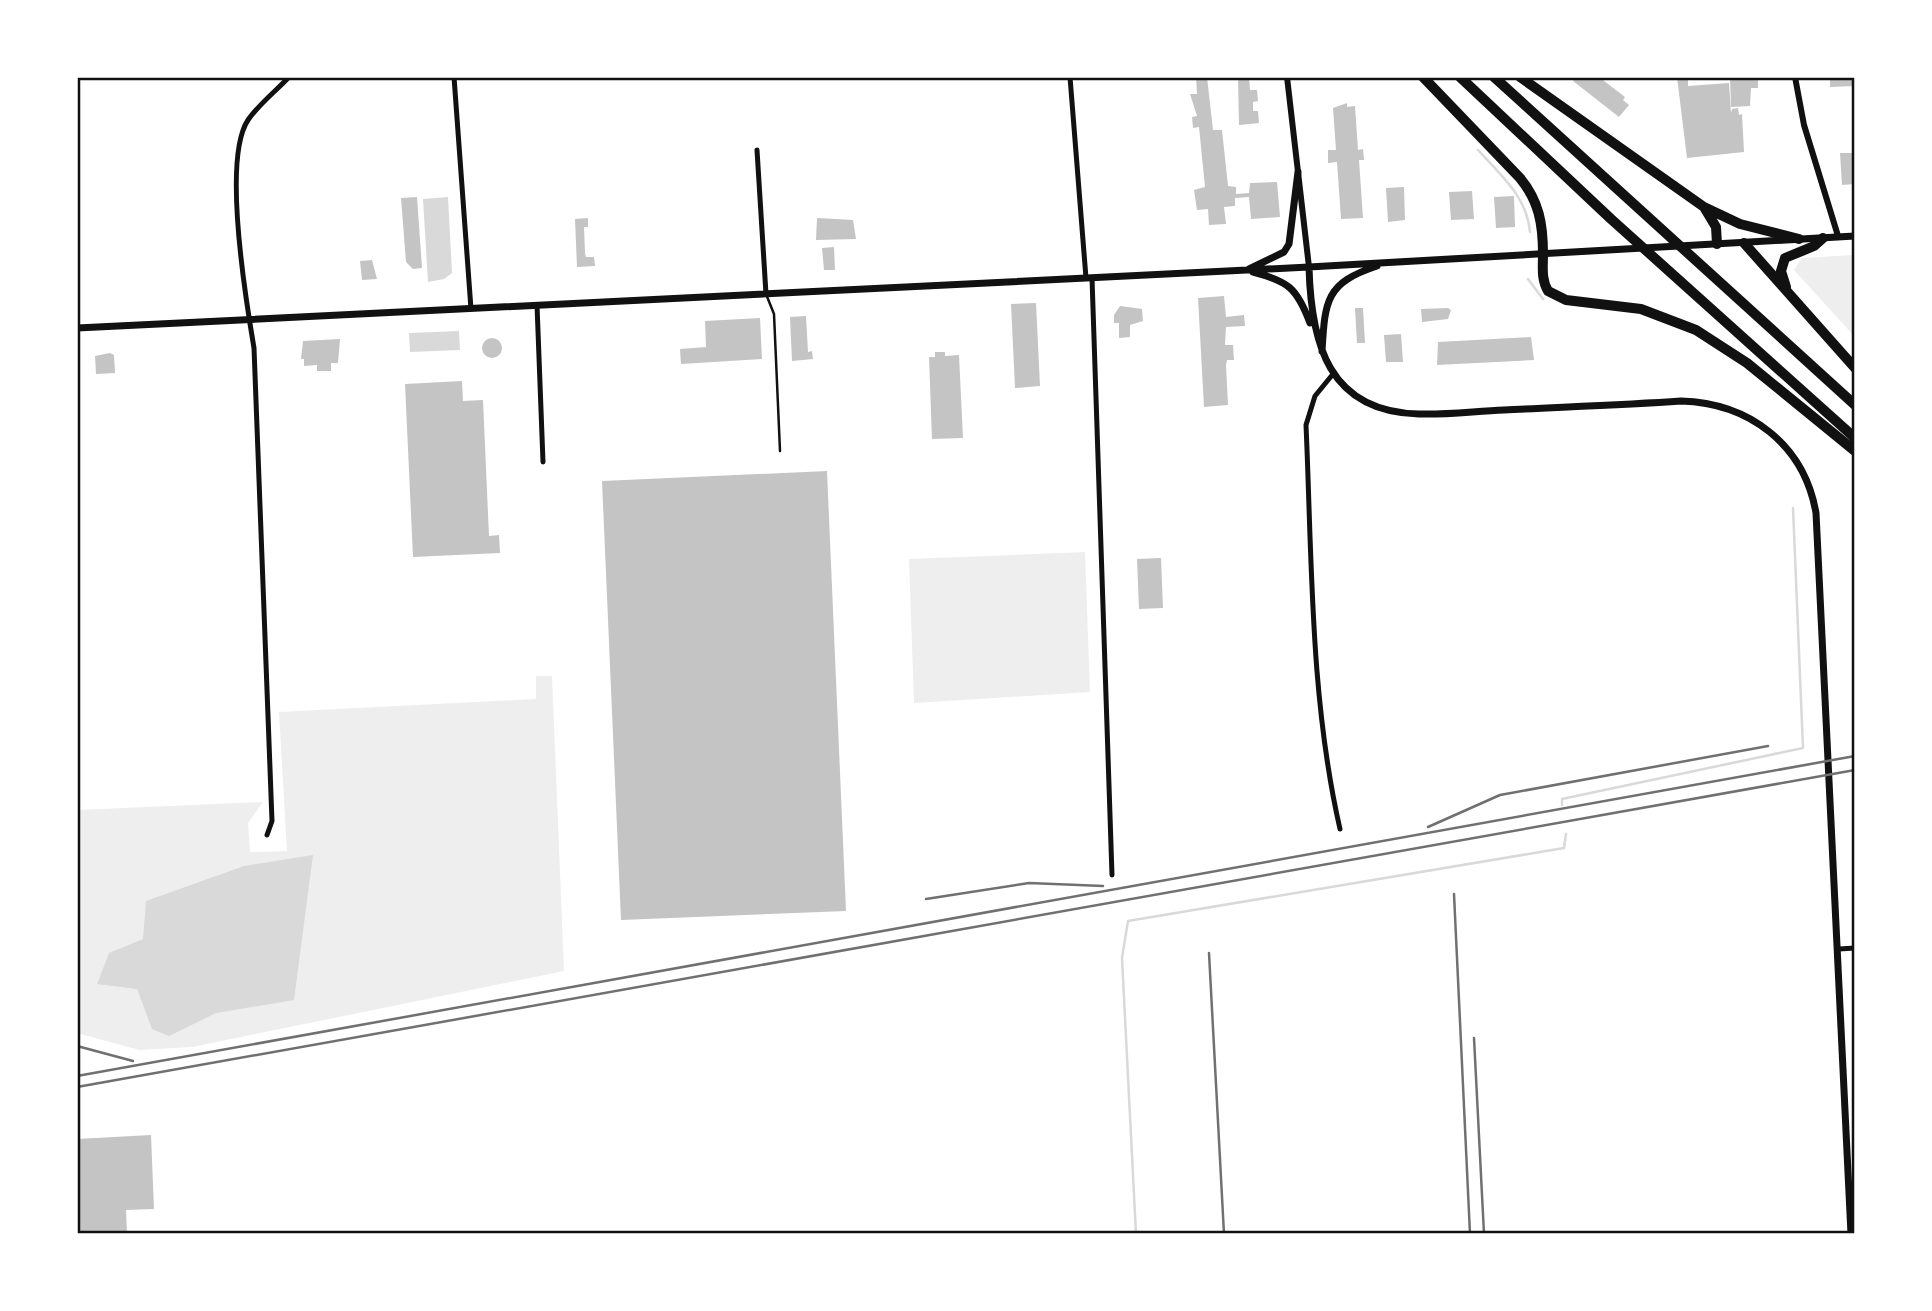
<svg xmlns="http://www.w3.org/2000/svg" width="1932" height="1311" font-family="'Sofia Sans Condensed',sans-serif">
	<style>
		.green { fill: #eee }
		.water { fill: #d9d9d9 }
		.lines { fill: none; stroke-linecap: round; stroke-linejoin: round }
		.stream { stroke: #d9d9d9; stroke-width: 2.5 }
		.building { fill: #c4c4c4 }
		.service { stroke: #111; stroke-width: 2.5 }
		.minor { stroke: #111; stroke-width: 5 }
		.tertiary { stroke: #111; stroke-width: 6 }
		.secondary { stroke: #111; stroke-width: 7 }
		.motorway { stroke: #111; stroke-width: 10 }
		.rail { stroke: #707070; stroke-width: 2.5 }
		.neatline { fill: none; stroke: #111; stroke-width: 2.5 }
	</style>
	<rect width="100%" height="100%" fill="#fff"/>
	<path class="green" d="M1855,255V337L1794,270L1802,258Z
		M1085,552L1090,692L914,703L909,559Z
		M536,676H552L564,971L192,1047L139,1050L77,1033V810L263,802L248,823L250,852L287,851L279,712L536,699Z"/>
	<path class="water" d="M448,197L452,273L444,279L428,282L423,199Z
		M459,331L460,350L410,352L409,333Z
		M313,855L294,1000L216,1013L169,1036L152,1029L137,989L97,984L109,953L143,939L146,901L244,866Z"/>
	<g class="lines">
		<path class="stream" d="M1478,150C1501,175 1527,197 1530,232
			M1528,279L1543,299
			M1562,805V799L1803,748L1793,508
			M1136,1234L1122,958L1128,921L1564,848L1566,834"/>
	</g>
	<path class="building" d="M1196,77H1207L1213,130H1222L1228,186L1236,187V194L1249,193L1250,183L1277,182L1280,217L1251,219L1249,197L1235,198V206L1224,207L1226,224L1209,225L1208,209L1197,210L1194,190L1205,187L1199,127L1193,128L1192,117L1197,116L1190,94H1197Z
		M1238,77H1249L1250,90H1257L1258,101L1253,102V111H1258L1259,123L1239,125Z
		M1576,77H1599L1625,97L1623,100L1629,105L1619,117L1573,81Z
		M1677,77H1688V86L1729,83L1731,113L1732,109L1738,108L1739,115L1742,114L1744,152L1687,158Z
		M1730,77H1758V88H1751L1750,106L1731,107Z
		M1830,77H1855V86L1830,87Z
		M1347,103V107L1355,106L1358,150L1363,149L1364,160H1359L1363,218L1341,219L1337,162L1328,163V150H1336L1333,108Z
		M1840,153H1855V184L1842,185Z
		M1404,187L1405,220L1388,222L1386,188Z
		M1472,191L1474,219L1451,220L1449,192Z
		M1514,196L1515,227L1496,228L1494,197Z
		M417,197L422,268L413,269L406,262L401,198Z
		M588,218V227H584L585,253L586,257H594L595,266L577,267L575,219Z
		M817,218L853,220L856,239L816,240Z
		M834,247L835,270H824L822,248Z
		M372,260L377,279L362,280L360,261Z
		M1224,296L1226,317L1244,315L1245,326L1226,327L1225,345H1233L1234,360H1227L1226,365L1228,405L1204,407L1198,298Z
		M1036,303L1040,386L1015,388L1011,304Z
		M1120,306L1142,309L1143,321L1130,325V337L1119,338V323H1114V315Z
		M1355,308H1363L1365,343H1357Z
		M1448,308L1451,310L1448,319L1422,322L1421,309Z
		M806,316L808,352L812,351L813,359L792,361L790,317Z
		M760,318L762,359L681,364L680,349L706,347L705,321Z
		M1401,334L1403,362H1386L1384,335Z
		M1531,337L1534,360L1437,365L1438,342Z
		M482 348a10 10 0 1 1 20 0a10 10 0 1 1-20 0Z
		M340,339L338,363H331V371H317V365L304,366V359H301L303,341Z
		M935,352H945V356L959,355L963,438L932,439L929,357H935Z
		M110,353L114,355L115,373L96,374L95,356Z
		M462,381L463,401L483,400L489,536L499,535L500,553L413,557L405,384Z
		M827,471L846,911L621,920L602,481Z
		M1161,558L1163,608L1139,609L1137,559Z
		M151,1135L154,1209L126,1210L127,1234H77V1139Z"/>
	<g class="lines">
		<path class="service" d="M766,294L774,314L780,451"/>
		<path class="minor" d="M454,77L471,309
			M1070,77L1086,278
			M757,150L766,294
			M1092,278L1112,875
			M537,305L543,462
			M1333,374L1315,396L1306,425C1312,559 1310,698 1340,829
			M267,835L272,821L254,348C246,301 222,159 248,120C259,104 276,91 289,77
			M1839,949L1855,948"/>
		<path class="tertiary" d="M1287,77L1309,267
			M1795,77L1804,125L1838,236"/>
		<path class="secondary" d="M1309,267C1311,343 1328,412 1419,414C1447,415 1476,411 1504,410C1563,407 1622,405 1681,401C1749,403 1804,444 1816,513L1851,1234
			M1249,269L1284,252L1289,244L1298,172
			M1253,272C1288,281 1297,288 1310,323
			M77,328L1309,267L1855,236
			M1322,351C1325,300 1326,283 1377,266"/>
		<path class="motorway" d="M1423,77L1520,178C1539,201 1543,224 1543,254C1543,267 1541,279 1548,291L1566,300L1641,309L1696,330L1747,363L1855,451
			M1460,77L1611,219L1855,438
			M1494,77L1855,405
			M1520,77L1704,207L1740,224L1799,239
			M1704,207L1716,227L1717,244
			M1744,243L1855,368
			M1786,287L1781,271L1785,258L1814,246L1823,238"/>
		<path class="rail" d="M1428,827L1500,795L1768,746
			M1454,894L1470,1234
			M926,899L1029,883L1103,886
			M1209,953L1224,1234
			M1474,1038L1484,1234
			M77,1046L133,1061
			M77,1076L1855,756
			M77,1087L1855,770"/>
	</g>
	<rect width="1932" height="1311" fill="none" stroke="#ffffff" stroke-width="158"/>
	<rect x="79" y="79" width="1774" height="1153" class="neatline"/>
</svg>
